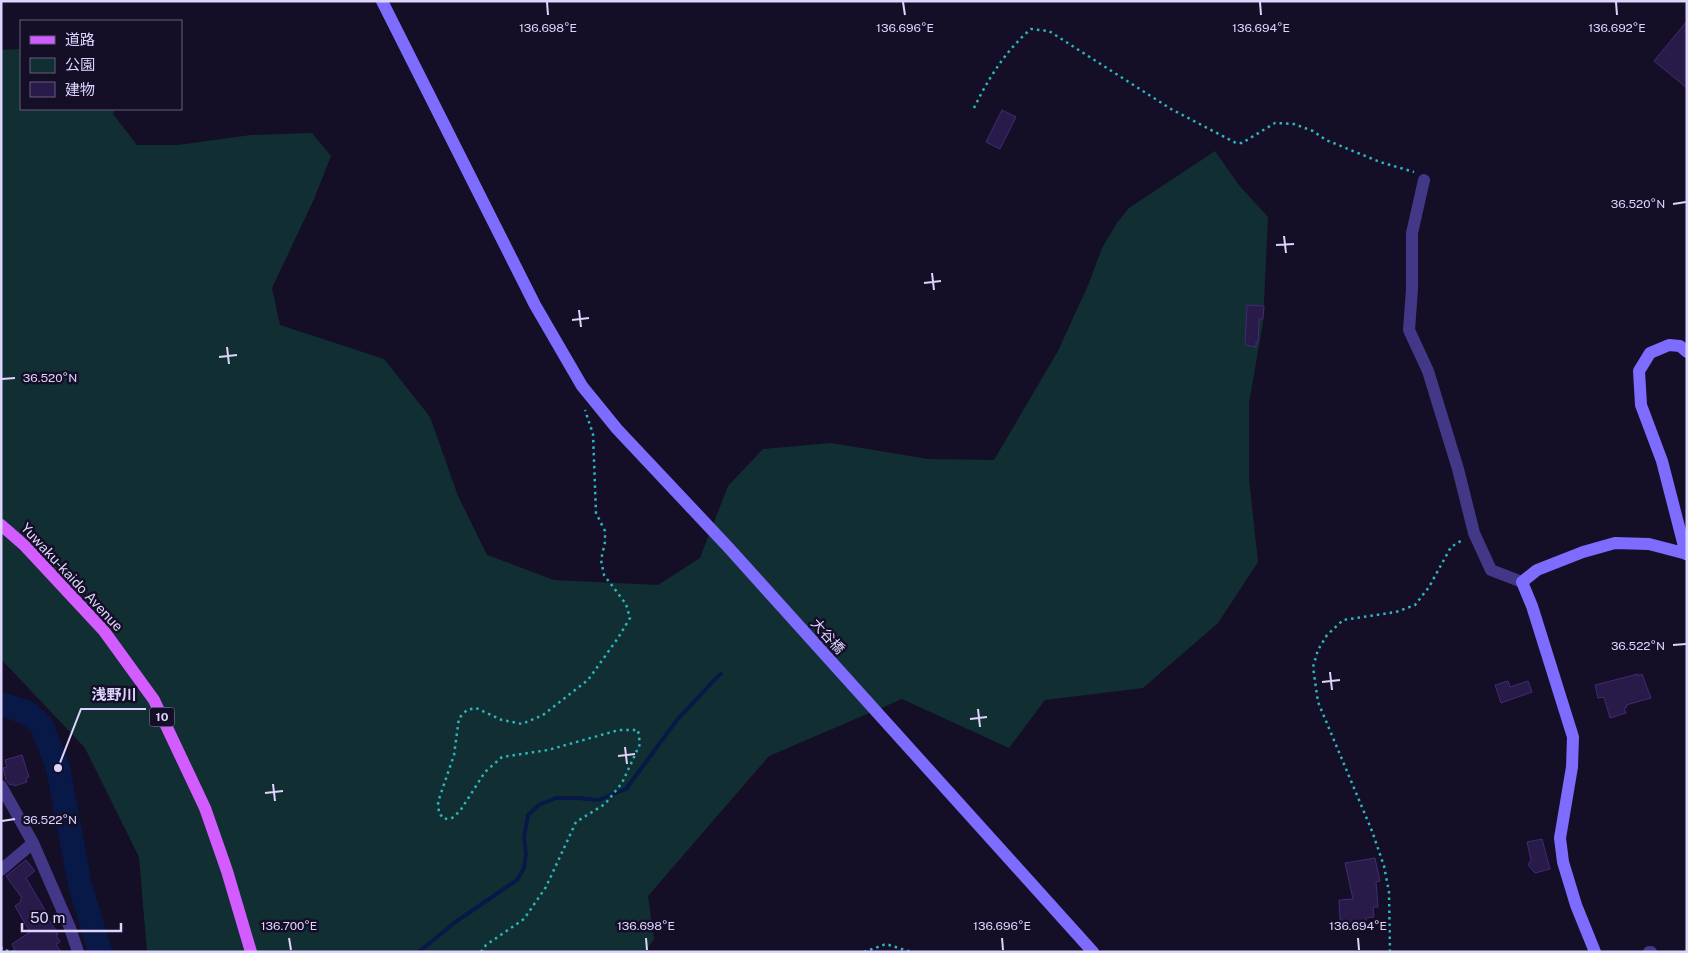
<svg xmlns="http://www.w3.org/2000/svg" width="1688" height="953" font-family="'Public Sans','Noto Sans JP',sans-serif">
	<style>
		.green { fill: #112f32 }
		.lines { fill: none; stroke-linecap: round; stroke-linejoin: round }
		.stream { stroke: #081947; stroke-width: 4 }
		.river { stroke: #081947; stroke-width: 24 }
		.building { fill: #281a49; stroke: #412b76 }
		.path { stroke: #2bb7bd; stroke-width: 2.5; stroke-dasharray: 2.5 4; stroke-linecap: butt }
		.street { stroke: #433888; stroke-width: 12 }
		.secondary { stroke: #7e6cff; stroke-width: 12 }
		.primary { stroke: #d25cff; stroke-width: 12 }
		.ticks { fill: none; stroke: #ded5ff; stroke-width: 2 }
		.labels { text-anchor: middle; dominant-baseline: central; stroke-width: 5; stroke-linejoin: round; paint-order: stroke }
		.shield { fill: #150e27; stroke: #a299be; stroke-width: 1 }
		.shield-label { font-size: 12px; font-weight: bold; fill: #ded5ff }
		.street-label { font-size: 14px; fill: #ded5ff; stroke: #150e27 }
		.ticks-label { font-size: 12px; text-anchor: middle; fill: #ded5ff; stroke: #150e27; stroke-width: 5; stroke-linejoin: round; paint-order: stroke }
		.leader { fill: none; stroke: #ded5ff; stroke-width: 2 }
		.callout-dot { fill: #ded5ff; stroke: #150e27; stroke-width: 2 }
		.callout-label { font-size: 15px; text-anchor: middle; font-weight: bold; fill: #ded5ff; stroke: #150e27; stroke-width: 5; stroke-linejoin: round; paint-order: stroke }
	</style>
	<rect width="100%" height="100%" fill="#150e27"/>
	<path class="green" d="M21,49V109H115L113,114L137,145H178L251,135L312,133L331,156L314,199L272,288L280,325L384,359L430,417L458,496L487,555L554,580L658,585L700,558L728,486L763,449L831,443L928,459L994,460L1058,351L1089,283L1102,248L1117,223L1129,208L1215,151L1238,184L1268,217L1263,323L1249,403V479L1258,562L1218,623L1143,688L1045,700L1009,748L902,699L769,756L648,896L654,939L645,952H147L139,857L85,748L1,659V50Z"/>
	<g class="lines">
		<path class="stream" d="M419,952L454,923L517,880L524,868L526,854L524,837L528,815L539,805L556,798H578L598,800L626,789L677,720L719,675L721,674"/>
		<path class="river" d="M1,704L28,713L42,726L58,768L80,885L100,952"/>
	</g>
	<path class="building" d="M1687,21V88L1654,61Z
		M1002,110L1016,117L1000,149L986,142Z
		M1247,305L1264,306L1263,319H1259L1258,343L1256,342V347L1245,345Z
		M1638,674V676L1642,674L1651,698L1626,705L1627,707L1624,708L1626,713L1610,718L1604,697L1598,698L1595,685Z
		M1508,681L1510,687L1528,681L1532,692L1501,703L1495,685Z
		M22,755L29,777L26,778L27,782L14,786V784L10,785L6,780L3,768L7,767L5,760Z
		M1542,839L1550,869L1535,873L1528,865L1531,860L1527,842Z
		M1375,858L1380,881L1376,882L1378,907H1373L1374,917L1366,918V921L1342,922V920H1340L1339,900L1353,899L1345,863Z
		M26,860L35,871L26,878L49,917L48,918L58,934L56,935L60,942L56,944L61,952H16L12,944L30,932L15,906L21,902L20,900L22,898L6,876Z"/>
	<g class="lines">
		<path class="path" d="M974,108C988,79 1006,50 1031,29L1049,31L1171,109L1236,143H1242L1275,123L1294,124L1313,131L1326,140L1380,162L1414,172
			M1,947L3,950L15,952
			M481,952L486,945L524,919L546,887L576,822L605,804L622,783L640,744L638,730H619L548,750L502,757L485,772L460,811L452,818L444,819L439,813L438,802L454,755L459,718L467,710L476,708L502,720L522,724L543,715L588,680L618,638L630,618L626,604L604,575L601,560L605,542V531L596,513L593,434L585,410
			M864,952L886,944L911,952
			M1390,952L1389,892L1384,866L1372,831L1318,702L1313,667L1318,650L1327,635L1343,620L1396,612L1415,605L1429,587L1451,547L1464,539"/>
		<path class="street" d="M1424,180L1412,233V289L1409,330L1428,371L1458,469L1474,533L1491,570L1522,582
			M1,786L33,843L70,928L78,952
			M1,870L33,843
			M1649,952H1651"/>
		<path class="secondary" d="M382,1L535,305L582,386L617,429L728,547L1093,952
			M1686,554L1662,461L1641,405L1639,371L1650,353L1669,345L1680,346L1687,352
			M1595,952L1576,905L1563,862L1560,838L1572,767L1573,737L1532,606L1522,582L1537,570L1583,552L1615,543L1649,544L1687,554"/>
		<path class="primary" d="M1,525L24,545L104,631L154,700L205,808L227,871L251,952"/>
	</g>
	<path class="ticks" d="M547,2L548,15M903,2L905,15M1260,2L1261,15M1616,2L1617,15M1673,204L1686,202M1284,236L1286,253M1276,245L1294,244M932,273L934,290M924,283L941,281M579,310L581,327M572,320L589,318M227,347L229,364M219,357L237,355M2,379L15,378M1673,645L1686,644M1330,672L1332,690M1322,682L1340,680M978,709L980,727M970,719L987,717M625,747L627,764M618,756L635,754M273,784L275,801M265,793L283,791M2,821L15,819M289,938L291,950M646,938L647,950M1002,938L1003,950M1358,938L1359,950"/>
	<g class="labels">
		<rect class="shield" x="149.5" y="707.5" width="25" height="19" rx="4"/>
		<g class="shield-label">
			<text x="162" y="717">10</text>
		</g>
		<g class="street-label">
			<text transform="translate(72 577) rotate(47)">Yuwaku-kaido Avenue</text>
			<text transform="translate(828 636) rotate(48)">大谷橋</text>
		</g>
	</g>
	<g class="ticks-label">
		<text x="548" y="32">136.698°E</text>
		<text x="905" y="32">136.696°E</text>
		<text x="1261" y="32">136.694°E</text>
		<text x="1617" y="32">136.692°E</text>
		<text x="1638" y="208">36.520°N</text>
		<text x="50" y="382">36.520°N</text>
		<text x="1638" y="650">36.522°N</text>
		<text x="50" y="824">36.522°N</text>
		<text x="289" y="930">136.700°E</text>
		<text x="646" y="930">136.698°E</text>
		<text x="1002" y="930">136.696°E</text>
		<text x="1358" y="930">136.694°E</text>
	</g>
	<path class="leader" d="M58 768L81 709H146"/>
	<circle class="callout-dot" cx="58" cy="768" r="5"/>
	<g class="callout-label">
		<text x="114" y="700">浅野川</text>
	</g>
	<rect width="1688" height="953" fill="none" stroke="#ded5ff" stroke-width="5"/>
	<rect x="20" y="20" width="162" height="90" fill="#150e27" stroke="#655e7d"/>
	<rect x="30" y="36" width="25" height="8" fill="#d25cff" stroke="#655e7d"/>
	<text x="65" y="45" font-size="15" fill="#ded5ff">道路</text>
	<rect x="30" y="58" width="25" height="15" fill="#112f32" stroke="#655e7d"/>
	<text x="65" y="70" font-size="15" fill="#ded5ff">公園</text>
	<rect x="30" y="82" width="25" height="15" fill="#281a49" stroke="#655e7d"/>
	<text x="65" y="95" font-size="15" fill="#ded5ff">建物</text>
	<path d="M22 923v8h99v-8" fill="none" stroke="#ded5ff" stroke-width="2.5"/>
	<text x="30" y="923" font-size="15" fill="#ded5ff" stroke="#150e27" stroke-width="4" paint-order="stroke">50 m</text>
</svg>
